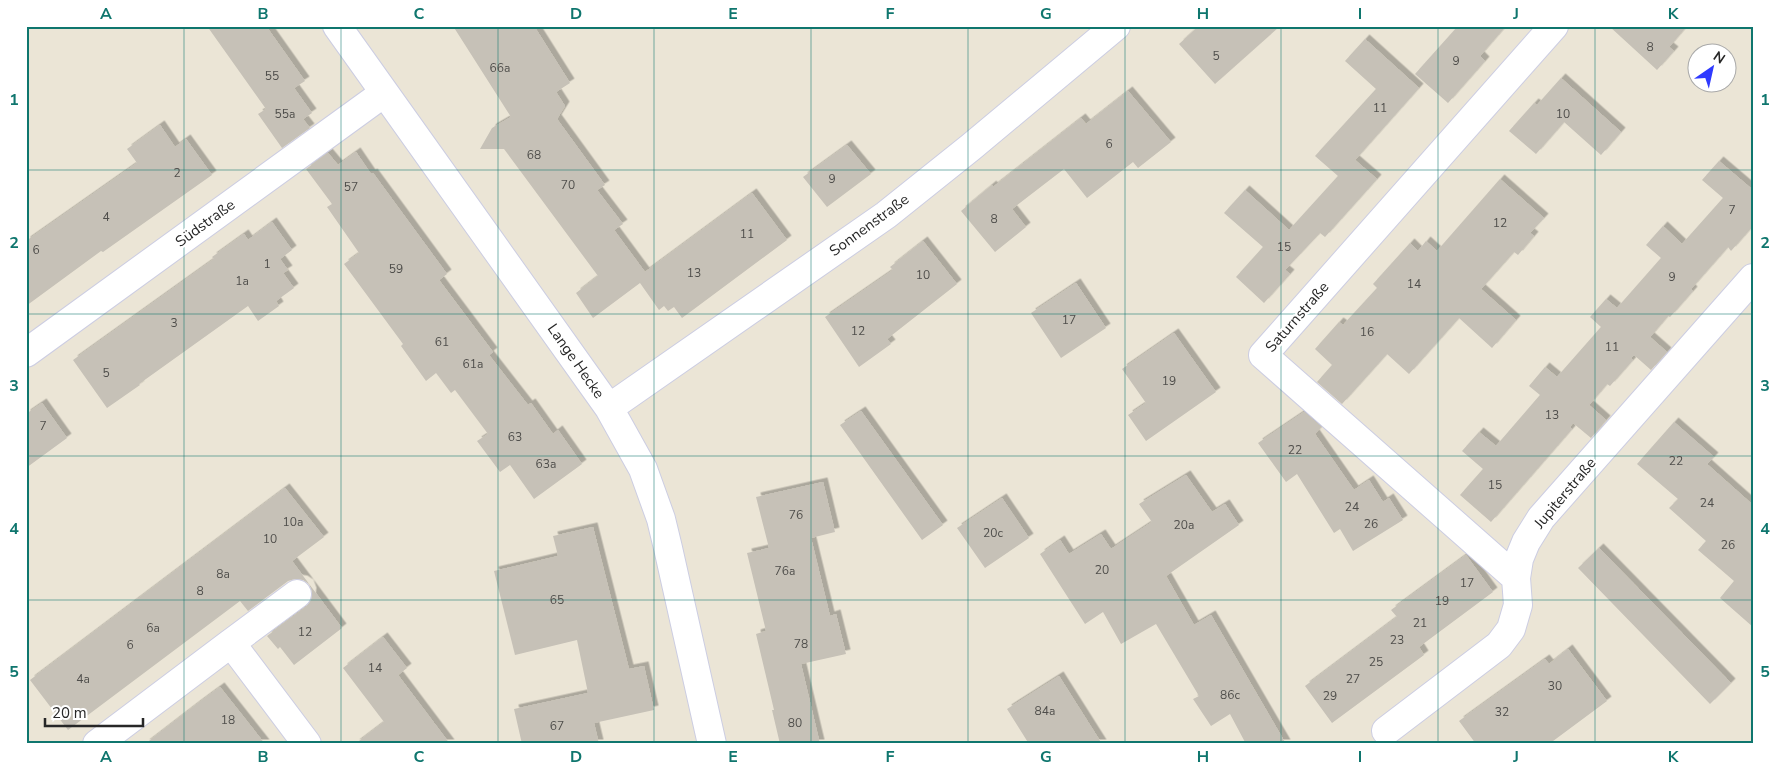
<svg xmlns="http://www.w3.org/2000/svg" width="1779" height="770" font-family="'Nunito Sans',sans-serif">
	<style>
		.building { fill: #c6c1b7; filter: url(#shadow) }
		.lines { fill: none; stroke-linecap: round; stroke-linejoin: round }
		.minor-casing { stroke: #cccde2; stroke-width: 30 }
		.minor { stroke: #fff; stroke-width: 28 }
		.grid { fill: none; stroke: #0f766e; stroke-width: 1; stroke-opacity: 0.55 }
		.labels { text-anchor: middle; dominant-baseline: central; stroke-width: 4.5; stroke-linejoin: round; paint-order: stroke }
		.number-label { font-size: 12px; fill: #4f4e4b }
		.street-label { font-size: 15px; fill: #272727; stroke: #fff }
		.neatline { fill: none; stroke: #0f766e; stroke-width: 2 }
		.grid-label { font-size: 16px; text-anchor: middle; font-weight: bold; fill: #0f766e }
	</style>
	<defs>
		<filter id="shadow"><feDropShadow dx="4.5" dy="-4.5" stdDeviation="0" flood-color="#0004"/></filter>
	</defs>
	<rect width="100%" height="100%" fill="#ebe5d6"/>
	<path class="building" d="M207,26H266L305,81L294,88L312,113L303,119L310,128L282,148L258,114L266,109Z
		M453,26H534L570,83L556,92L565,106L557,119L605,185L597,190L623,224L614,230L645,272L752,193L787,240L682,318L674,307L668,311L664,306L659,310L640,283L593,318L576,293L598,276L504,149H480L492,128L511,117Z
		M1199,26H1280L1215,84L1179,44Z
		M1458,26H1506L1480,56L1485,61L1448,103L1415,74Z
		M1609,26H1687L1669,47L1674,51L1657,70Z
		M1365,39L1419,88L1355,160L1377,179L1325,237L1320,233L1285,270L1290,274L1264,303L1236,277L1263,247L1224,213L1245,190L1289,230L1338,176L1315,156L1376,89L1345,61Z
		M1561,78L1621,132L1601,155L1564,122L1536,154L1509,131L1534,103L1537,105Z
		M1128,91L1171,142L1138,168L1133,162L1087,198L1064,169L1012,209L1026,227L995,252L961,211L992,185L993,187L1081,118L1086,124Z
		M160,125L175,147L186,139L212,175L103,252L101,251L26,306V241L137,163L127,149Z
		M847,145L871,174L827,207L803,177Z
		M356,152L371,174L373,173L447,274L439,280L493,352L489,355L528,405L531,403L553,434L558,430L582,464L534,499L510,465L500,472L477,441L488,434L455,390L451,393L436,373L426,381L401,346L403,344L344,264L359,253L327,207L332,204L306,169L328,153L338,165Z
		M1719,161L1753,190V226L1731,251L1728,247L1691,289L1693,291L1670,317L1668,316L1650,337L1667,352L1651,370L1634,355L1631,358L1633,360L1610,386L1607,384L1589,405L1606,420L1591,438L1573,423L1570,427L1572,429L1491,522L1460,495L1483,469L1462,451L1479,432L1496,446L1540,395L1529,386L1545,367L1557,377L1601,327L1590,317L1606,299L1617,308L1661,258L1646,245L1663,226L1682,244L1723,198L1702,180Z
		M1500,179L1544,218L1530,233L1534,236L1518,255L1514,252L1481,289L1516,320L1492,348L1459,318L1409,374L1387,354L1342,404L1317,382L1332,365L1315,349L1339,322L1343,325L1377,288L1373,284L1410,243L1418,251L1426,241L1437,251Z
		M272,222L292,250L280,259L288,270L283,273L294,288L276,301L279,306L258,321L248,306L139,384L140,385L107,408L73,360L214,259L212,257L244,234L248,240Z
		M923,241L957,284L887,339L891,344L859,367L825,317L893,270L890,267Z
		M1076,283L1106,328L1061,358L1031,313Z
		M1174,333L1216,392L1146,441L1128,415L1146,403L1122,369Z
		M42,403L67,438L26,468V414Z
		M861,411L943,525L922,540L840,425Z
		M1304,412L1321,427L1315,434L1354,490L1369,480L1383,502L1389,498L1403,520L1353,551L1340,529L1334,533L1297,474L1286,482L1258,443Z
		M1674,422L1714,457L1707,464L1753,505V627L1720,598L1734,581L1698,550L1706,541L1669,508L1678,499L1637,464Z
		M1186,475L1212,512L1225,504L1239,525L1166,576L1194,625L1211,615L1286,744H1246L1230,714L1211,726L1193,699L1199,696L1156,624L1121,644L1103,612L1085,624L1040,554L1060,540L1069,554L1101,534L1111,549L1152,522L1139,504Z
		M823,482L835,532L811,538L830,616L836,614L846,654L801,664L820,744H780L772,710H774L756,634L766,631L747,553L769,548L756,497Z
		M285,488L324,537L292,561L342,628L294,665L280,647L278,649L267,636L306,607L311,600L312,592L309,584L303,580L295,579L288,581L248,611L240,601L68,730L30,680Z
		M1002,498L1029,538L985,568L957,528Z
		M593,527L629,669L644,666L654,710L594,723L599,744H522L514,709L588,693L577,640L515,655L494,571L558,556L553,536Z
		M1599,548L1731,683L1710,704L1578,568Z
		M1466,555L1493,592L1419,647L1424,655L1332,723L1305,686L1397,617L1391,610Z
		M383,637L407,668L398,675L450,744H355L384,722L343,668Z
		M1568,649L1607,701L1549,744H1476L1459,721L1545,659L1549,664Z
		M1059,676L1102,744H1029L1007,709Z
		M220,687L265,744H145L197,704Z"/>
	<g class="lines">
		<g class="minor-casing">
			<path id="minor" d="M337,26L609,408L643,469L661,519L668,548L712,744
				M26,353L384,93
				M609,408L886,215L971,147L1116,26
				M1516,578L1263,355L1554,26
				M231,643L297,594
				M1386,731L1499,645L1511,629L1518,605L1516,578L1519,559L1526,542L1541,518L1753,278
				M97,744L231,643L307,744"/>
		</g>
		<use href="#minor" class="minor"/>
	</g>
	<path class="grid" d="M184,26V744M341,26V744M498,26V744M654,26V744M811,26V744M968,26V744M1125,26V744M1281,26V744M1438,26V744M1595,26V744M26,170H1753M26,314H1753M26,456H1753M26,600H1753"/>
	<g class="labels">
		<g class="number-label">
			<text x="1650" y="47">8</text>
			<text x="1216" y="56">5</text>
			<text x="1456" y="61">9</text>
			<text x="500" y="68">66a</text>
			<text x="272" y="76">55</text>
			<text x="1380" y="108">11</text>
			<text x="285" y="114">55a</text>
			<text x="1563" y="114">10</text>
			<text x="1109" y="144">6</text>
			<text x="534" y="155">68</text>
			<text x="177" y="173">2</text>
			<text x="832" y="179">9</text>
			<text x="568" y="185">70</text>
			<text x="351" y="187">57</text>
			<text x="1732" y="210">7</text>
			<text x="106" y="217">4</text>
			<text x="994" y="219">8</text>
			<text x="1500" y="223">12</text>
			<text x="747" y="234">11</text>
			<text x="1284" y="247">15</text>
			<text x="36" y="250">6</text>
			<text x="267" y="264">1</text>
			<text x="396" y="269">59</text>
			<text x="694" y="273">13</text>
			<text x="923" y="275">10</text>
			<text x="1672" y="277">9</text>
			<text x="242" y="281">1a</text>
			<text x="1414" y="284">14</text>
			<text x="1069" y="320">17</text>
			<text x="174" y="323">3</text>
			<text x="858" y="331">12</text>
			<text x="1367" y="332">16</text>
			<text x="442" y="342">61</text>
			<text x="1612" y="347">11</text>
			<text x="473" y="364">61a</text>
			<text x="106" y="373">5</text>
			<text x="1169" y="381">19</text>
			<text x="1552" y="415">13</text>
			<text x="43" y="426">7</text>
			<text x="515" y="437">63</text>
			<text x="1295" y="450">22</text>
			<text x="1676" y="461">22</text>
			<text x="546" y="464">63a</text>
			<text x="1495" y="485">15</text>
			<text x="1707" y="503">24</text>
			<text x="1352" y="507">24</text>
			<text x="796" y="515">76</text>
			<text x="293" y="522">10a</text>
			<text x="1371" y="524">26</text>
			<text x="1184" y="525">20a</text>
			<text x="993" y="533">20c</text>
			<text x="270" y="539">10</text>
			<text x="1728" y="545">26</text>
			<text x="1102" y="570">20</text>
			<text x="785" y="571">76a</text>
			<text x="223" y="574">8a</text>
			<text x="1467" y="583">17</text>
			<text x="200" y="591">8</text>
			<text x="557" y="600">65</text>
			<text x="1442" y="601">19</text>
			<text x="1420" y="623">21</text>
			<text x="153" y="628">6a</text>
			<text x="305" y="632">12</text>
			<text x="1397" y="640">23</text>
			<text x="801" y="644">78</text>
			<text x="130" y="645">6</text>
			<text x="1376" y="662">25</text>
			<text x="375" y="668">14</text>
			<text x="83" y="679">4a</text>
			<text x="1353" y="679">27</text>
			<text x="1555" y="686">30</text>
			<text x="1230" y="695">86c</text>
			<text x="1330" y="696">29</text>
			<text x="1045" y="711">84a</text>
			<text x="1502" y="712">32</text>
			<text x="228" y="720">18</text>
			<text x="795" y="723">80</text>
			<text x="557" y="726">67</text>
		</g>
		<g class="street-label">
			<text transform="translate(205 223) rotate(-36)">Südstraße</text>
			<text transform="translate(869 225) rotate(-36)">Sonnenstraße</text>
			<text transform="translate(1297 317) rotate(-49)">Saturnstraße</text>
			<text transform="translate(576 361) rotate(55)">Lange Hecke</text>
			<text transform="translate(1565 493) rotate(-50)">Jupiterstraße</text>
		</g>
	</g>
	<rect width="1779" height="770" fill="none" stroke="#ffffff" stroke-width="55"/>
	<g transform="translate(1712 68) rotate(34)"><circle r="24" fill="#ffffff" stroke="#a9a9a9"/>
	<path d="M0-4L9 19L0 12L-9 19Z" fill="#2f3aff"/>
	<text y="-8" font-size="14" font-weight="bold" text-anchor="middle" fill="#272727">N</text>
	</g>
	<path d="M45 718v8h98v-8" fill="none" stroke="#272727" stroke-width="2.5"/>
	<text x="52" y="718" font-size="15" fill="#272727" stroke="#ffffff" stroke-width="4" paint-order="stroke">20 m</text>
	<rect x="28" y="28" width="1724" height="714" class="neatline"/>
	<g class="grid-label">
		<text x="106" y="19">A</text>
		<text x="263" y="19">B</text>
		<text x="419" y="19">C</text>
		<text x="576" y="19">D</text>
		<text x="733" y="19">E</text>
		<text x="890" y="19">F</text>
		<text x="1046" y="19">G</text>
		<text x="1203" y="19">H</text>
		<text x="1360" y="19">I</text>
		<text x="1516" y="19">J</text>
		<text x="1673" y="19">K</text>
		<text x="14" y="105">1</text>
		<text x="1765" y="105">1</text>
		<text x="14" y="248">2</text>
		<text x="1765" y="248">2</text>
		<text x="14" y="391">3</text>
		<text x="1765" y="391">3</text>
		<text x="14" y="534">4</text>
		<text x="1765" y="534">4</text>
		<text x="14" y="677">5</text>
		<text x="1765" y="677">5</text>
		<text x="106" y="762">A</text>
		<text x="263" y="762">B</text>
		<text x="419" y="762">C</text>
		<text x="576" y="762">D</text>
		<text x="733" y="762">E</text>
		<text x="890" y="762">F</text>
		<text x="1046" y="762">G</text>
		<text x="1203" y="762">H</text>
		<text x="1360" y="762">I</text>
		<text x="1516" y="762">J</text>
		<text x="1673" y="762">K</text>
	</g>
</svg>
